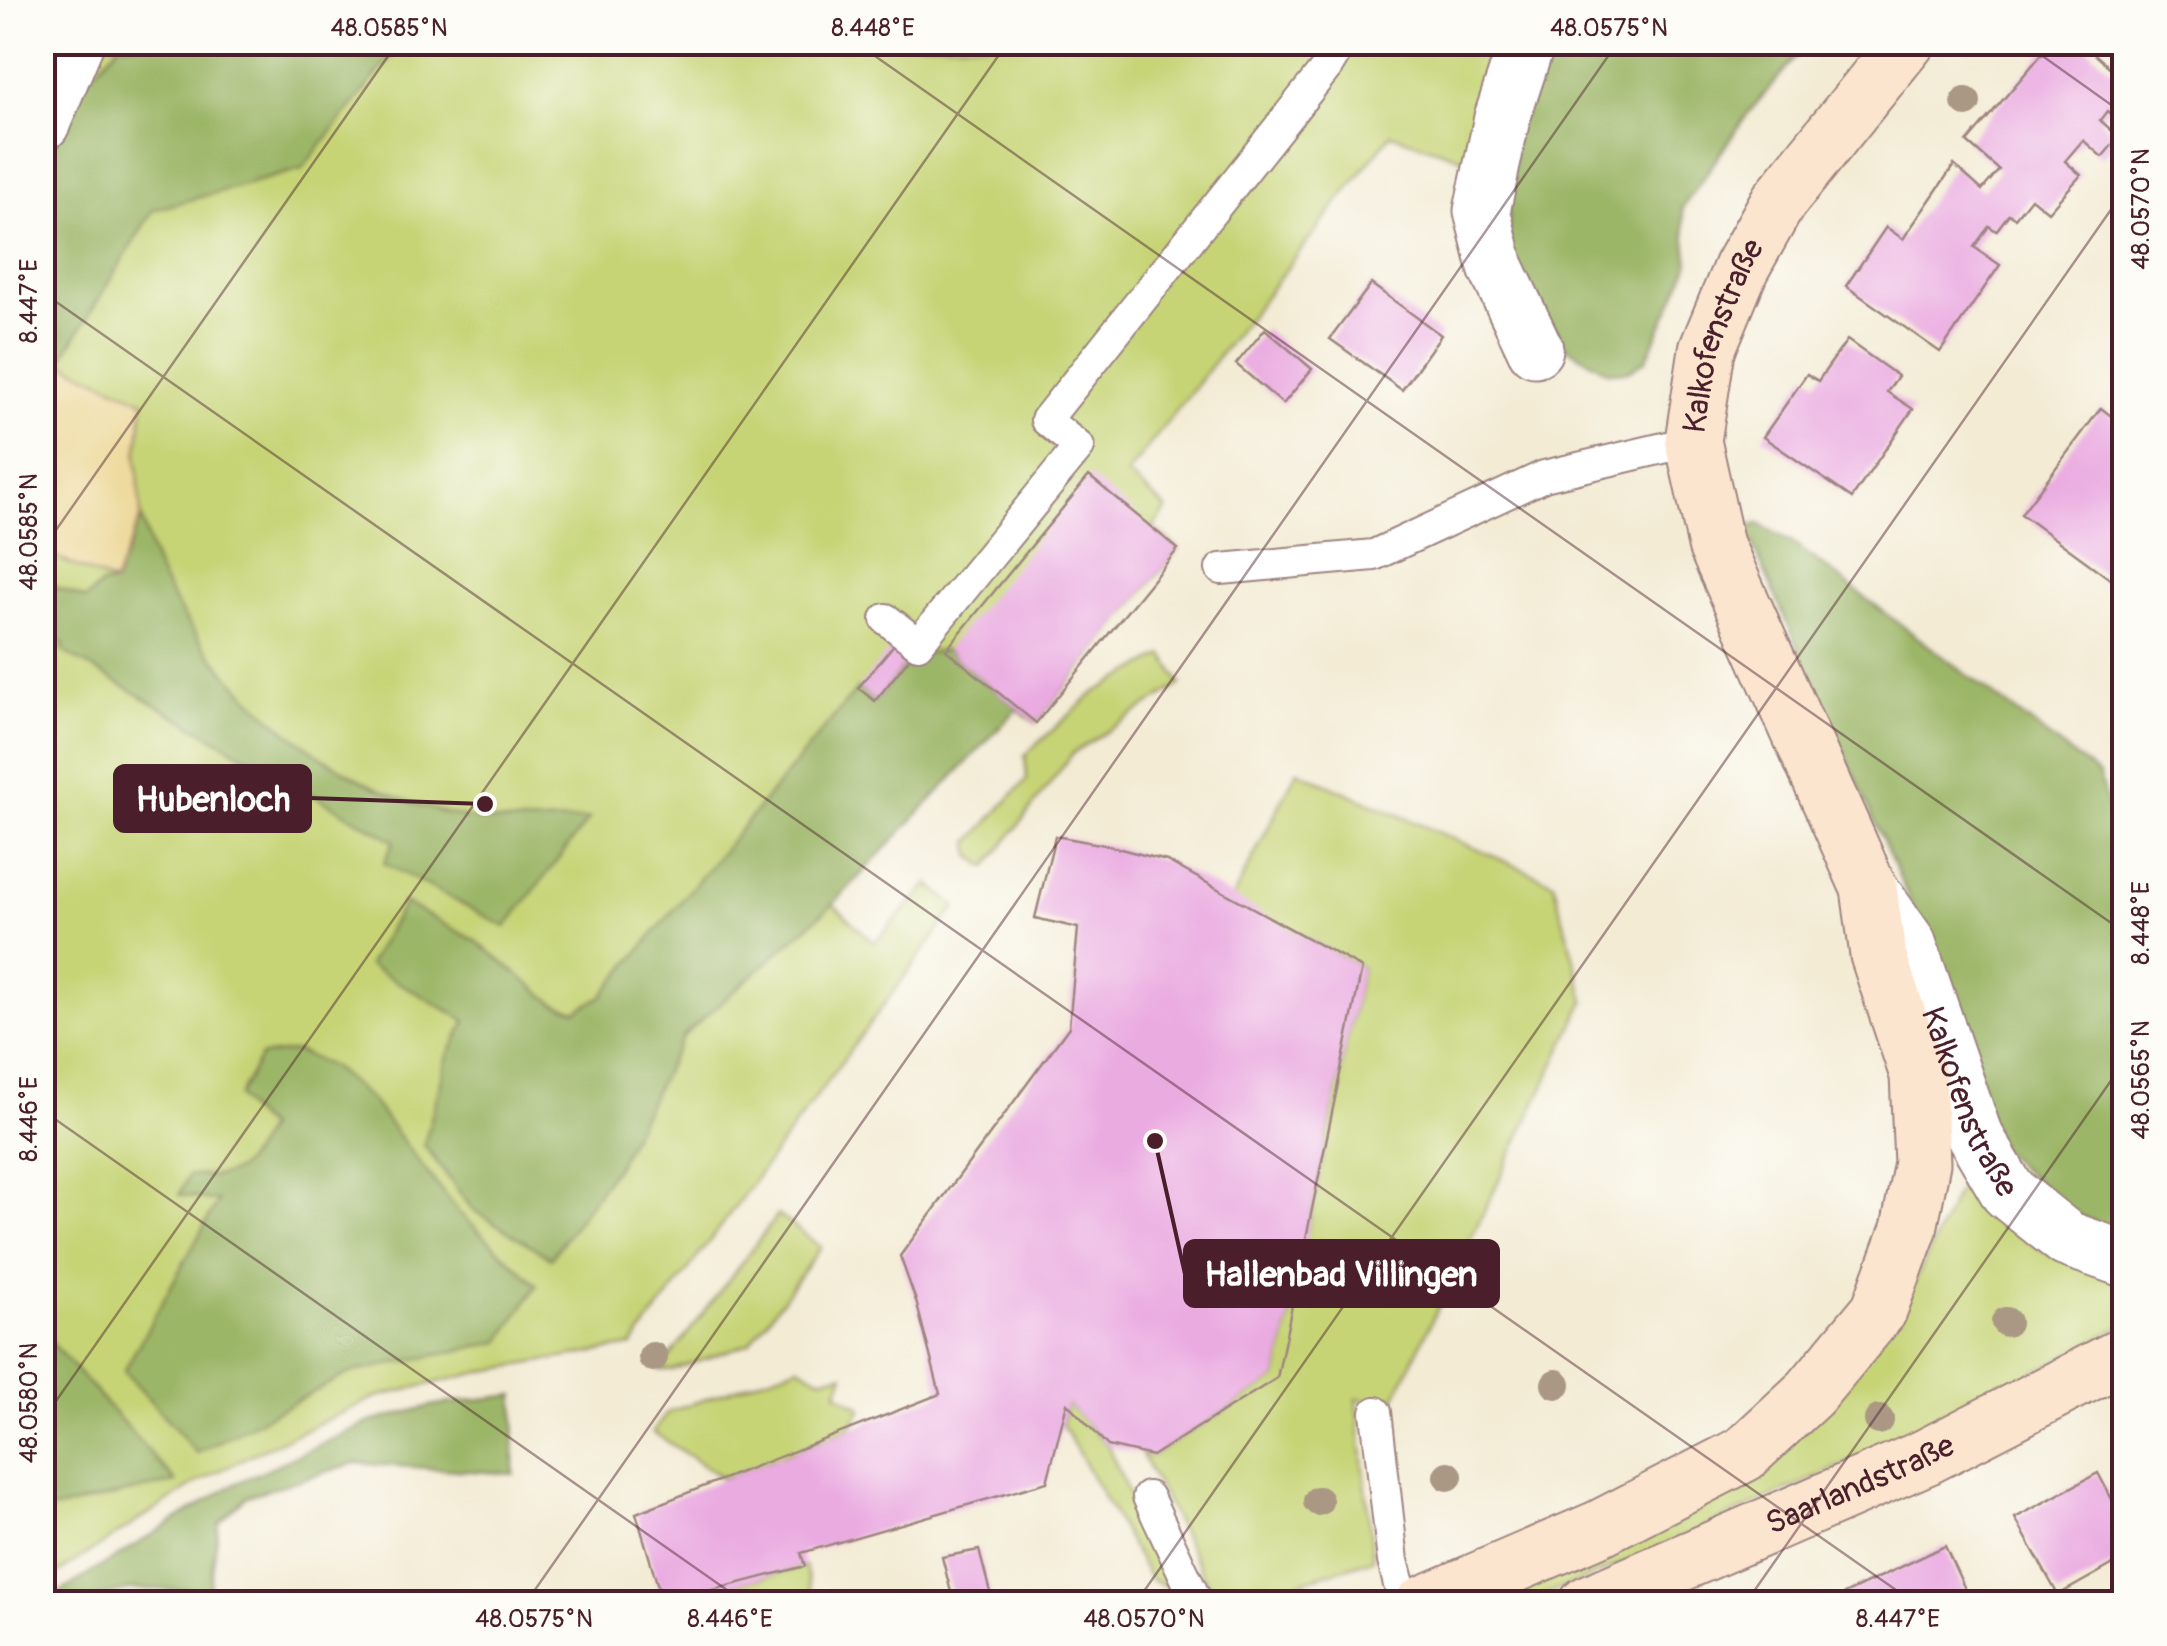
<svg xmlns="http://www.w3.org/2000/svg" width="2167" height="1646" font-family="Pangolin,sans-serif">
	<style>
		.green { fill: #c6d476; stroke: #887a50; stroke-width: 2.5 }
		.forest { fill: #9cb667; stroke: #736a49; stroke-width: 2.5 }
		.sand { fill: #eeda9e; stroke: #9c7c64; stroke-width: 2.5 }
		.building { fill: #eaabe1 }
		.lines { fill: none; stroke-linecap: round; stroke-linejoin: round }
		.lane-casing { stroke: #9e8580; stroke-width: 34 }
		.street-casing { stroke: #9e8580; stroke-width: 59 }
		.secondary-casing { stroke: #9e8580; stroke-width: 59 }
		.lane { stroke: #fff; stroke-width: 30 }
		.street { stroke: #fff; stroke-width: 55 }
		.secondary { stroke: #fce5cf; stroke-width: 55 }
		.tree { fill: #aa9884 }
		.ticks { fill: none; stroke: #4a1f2b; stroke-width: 2.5; stroke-opacity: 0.45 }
		.labels { text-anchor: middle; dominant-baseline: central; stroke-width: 8; stroke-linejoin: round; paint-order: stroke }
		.street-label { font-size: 32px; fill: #4a1f2b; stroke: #fdfcf7 }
		.leader { fill: none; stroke: #4a1f2b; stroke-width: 4 }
		.callout-dot { fill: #4a1f2b; stroke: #fdfcf7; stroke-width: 4 }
		.callout { fill: #4a1f2b; stroke: #4a1f2b; stroke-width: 4 }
		.callout-label { font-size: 35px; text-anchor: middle; font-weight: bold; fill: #fff }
		.neatline { fill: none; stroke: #4a1f2b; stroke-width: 4 }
		.ticks-label { font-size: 25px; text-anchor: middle; fill: #4a1f2b }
	</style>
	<rect width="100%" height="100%" fill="#fdfcf7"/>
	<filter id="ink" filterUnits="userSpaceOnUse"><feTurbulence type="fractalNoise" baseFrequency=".01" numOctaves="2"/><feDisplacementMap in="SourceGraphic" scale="20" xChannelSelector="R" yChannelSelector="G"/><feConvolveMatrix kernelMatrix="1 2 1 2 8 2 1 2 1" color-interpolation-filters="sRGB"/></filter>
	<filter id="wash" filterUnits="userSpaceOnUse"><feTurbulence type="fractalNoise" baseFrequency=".0048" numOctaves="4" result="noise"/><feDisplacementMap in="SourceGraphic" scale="40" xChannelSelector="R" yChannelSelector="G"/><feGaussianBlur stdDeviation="2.25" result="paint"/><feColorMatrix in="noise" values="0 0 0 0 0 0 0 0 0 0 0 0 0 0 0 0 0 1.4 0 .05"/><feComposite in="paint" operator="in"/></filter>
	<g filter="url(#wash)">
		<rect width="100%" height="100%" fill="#f3ebd4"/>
		<path class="green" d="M43,43H1808L1749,112L1682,208L1689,265L1646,360L1628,371L1609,372L1477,163L1391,134L1127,474L1167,509L1153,528L1178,549L1036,723L1017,709L833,904L874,943L929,884L956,907L632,1346L485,1371L376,1397L252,1454L193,1485L43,1583Z
			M1164,655L1181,684L1073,753L987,867L971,856L970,842L1027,779L1025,755L1094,693Z
			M1297,771L1553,882L1585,1000L1391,1406L1357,1398L1373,1559L1234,1603H1218L1141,1453L1152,1456L1277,1378L1362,968L1232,899Z
			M1962,1182L2014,1232L2052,1256L2124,1284V1325L1932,1426L1587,1579L1521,1603L1477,1604L1611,1548L1910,1292Z
			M778,1215L821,1247L750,1343L673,1370H660Z
			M799,1366L820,1378L844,1374L837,1393L862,1408L849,1430L724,1479L653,1432L668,1412Z
			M1067,1403L1108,1446L1168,1587L1151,1580L1062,1424Z
			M805,1566L814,1603H663Z"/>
		<path class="forest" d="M121,43H402L302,169L153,210L43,390V160L67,100Z
			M1545,43H1808L1749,112L1682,208L1689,265L1646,360L1628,371L1609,372L1553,340L1508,256L1509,142Z
			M141,517C147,535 151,557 160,575C219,692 336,792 467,818C507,825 548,823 589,819L506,927L384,863L394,841L62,651L64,644L43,629V582L86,599L101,585L114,583Z
			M1759,524L1797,546L2099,775L2111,820L2124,832V1235L2071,1212L2001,1151L1909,899L1745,527Z
			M946,650L1018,708L833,904L683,1036L617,1165L551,1258L472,1209L424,1145L448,1055L466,1021L368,965L404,903L476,941L555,1004L576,1011L602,996L858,688L875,701L912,655Z
			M297,1051L332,1067L371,1100L457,1211L537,1285L500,1342L350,1373L197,1453L124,1371L218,1201L179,1195L189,1175C239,1180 244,1168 267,1127L249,1112L238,1096L261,1056Z
			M42,1333H43L176,1482L43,1512Z
			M515,1395L514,1474L355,1463L247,1496L219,1523L209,1590L133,1589L83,1600L81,1603H43L232,1485L370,1422L435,1405Z"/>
		<path class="sand" d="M62,363L144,401L137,456L141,517L114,583L43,552V410Z"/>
		<g id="blocks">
			<path class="building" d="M2052,42H2081L2124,80V111L2117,119L2107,111L2100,120L2119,137L2102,157L2083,140L2065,161L2081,175L2048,212L2031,198L2015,218L2009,214L1996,231L1989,226L1974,247L2000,265L1940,352L1846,286L1886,227L1903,239L1954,165L1982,190L1999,170L1967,142Z
				M1371,284L1441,335L1402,390L1330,339Z
				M1265,329L1312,369L1283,404L1236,364Z
				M1847,340L1898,376L1887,392L1913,409L1852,498L1763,437L1807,374L1818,381Z
				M2101,408L2124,426V568L2114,582L2021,514Z
				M1089,476L1178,549L1036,723L946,650Z
				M896,642L912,655L875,701L858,688Z
				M1055,836L1105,845L1167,861L1362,968L1277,1378L1152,1456L1108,1446L1067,1403L1047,1482L801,1553L805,1566L663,1603L636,1513L940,1394L916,1301L900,1256L1069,1027L1078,928L1035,918Z
				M2098,1473L2124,1522V1558L2058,1595L2015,1518Z
				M1945,1546L1972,1604H1849L1844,1594Z
				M979,1550L993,1604H954L942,1557Z"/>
		</g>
	</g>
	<g filter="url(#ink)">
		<use href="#blocks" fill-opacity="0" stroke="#9e8580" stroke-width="2.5"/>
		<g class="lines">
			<g class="lane-casing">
				<path id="lane" d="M1221,569L1374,555L1544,476L1693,441
					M886,619L918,644L1079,447L1046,420L1327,67L1342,42
					M1376,1412L1393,1561L1404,1604
					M1148,1497L1198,1604"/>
			</g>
			<g class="street-casing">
				<g id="street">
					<path d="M1527,42L1502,118L1482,211L1496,267L1535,349"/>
					<path d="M42,123L76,42"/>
					<path id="s1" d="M1869,888L1908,943L1974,1134L2008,1192L2067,1239L2124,1259"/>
				</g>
			</g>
			<g class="secondary-casing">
				<g id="secondary">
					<path id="s2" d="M1423,1604L1600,1528L1744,1454L1810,1393L1879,1310L1909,1229L1922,1163L1918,1075L1878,955L1869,888L1716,545L1693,441L1707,350L1741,268L1778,202L1907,42"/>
					<path id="s3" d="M1587,1604L1926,1457L2124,1355"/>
				</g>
			</g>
			<use href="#lane" class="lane"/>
			<use href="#street" class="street"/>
			<use href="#secondary" class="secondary"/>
		</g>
		<g class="tree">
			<circle cx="1966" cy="102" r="15"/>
			<circle cx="2006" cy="1322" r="15"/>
			<circle cx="653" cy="1357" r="15"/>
			<circle cx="1556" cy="1384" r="15"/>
			<circle cx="1879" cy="1420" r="15"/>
			<circle cx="1448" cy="1476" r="15"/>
			<circle cx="1318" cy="1501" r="15"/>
		</g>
	</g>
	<path class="ticks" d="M855,42L2124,932M2023,42L2124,114M42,292L1916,1604M42,550L398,42M42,1110L747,1604M42,1421L1008,42M525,1604L1618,42M1135,1604L2124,191M1745,1604L2124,1062"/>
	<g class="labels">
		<g class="street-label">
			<text stroke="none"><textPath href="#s2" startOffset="1580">Kalkofenstraße</textPath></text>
			<text stroke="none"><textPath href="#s1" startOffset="238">Kalkofenstraße</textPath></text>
			<text stroke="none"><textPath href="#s3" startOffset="298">Saarlandstraße</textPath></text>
		</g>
	</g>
	<path class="leader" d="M485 804L310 798M1155 1141L1185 1274"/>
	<g class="callout-dot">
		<circle cx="485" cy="804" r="10"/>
		<circle cx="1155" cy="1141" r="10"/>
	</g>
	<g class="callout">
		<rect x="115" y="766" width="195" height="65" rx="10"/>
		<rect x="1185" y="1241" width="313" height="65" rx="10"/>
	</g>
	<g class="callout-label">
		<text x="213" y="811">Hubenloch</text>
		<text x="1341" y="1286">Hallenbad Villingen</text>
	</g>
	<rect width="2167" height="1646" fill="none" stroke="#fdfcf7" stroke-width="110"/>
	<rect x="55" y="55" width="2057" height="1536" class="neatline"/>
	<g class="ticks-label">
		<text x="389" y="36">48.0585°N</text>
		<text x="873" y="36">8.448°E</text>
		<text x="1609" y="36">48.0575°N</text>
		<text transform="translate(2140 209) rotate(-90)" y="9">48.0570°N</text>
		<text transform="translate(28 301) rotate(-90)" y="9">8.447°E</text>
		<text transform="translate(28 532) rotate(-90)" y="9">48.0585°N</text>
		<text transform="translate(2140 923) rotate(-90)" y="9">8.448°E</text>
		<text transform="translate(2140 1080) rotate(-90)" y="9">48.0565°N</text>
		<text transform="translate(28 1119) rotate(-90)" y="9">8.446°E</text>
		<text transform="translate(28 1403) rotate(-90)" y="9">48.0580°N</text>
		<text x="534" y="1627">48.0575°N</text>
		<text x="730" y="1627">8.446°E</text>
		<text x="1144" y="1627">48.0570°N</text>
		<text x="1898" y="1627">8.447°E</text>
	</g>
</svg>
